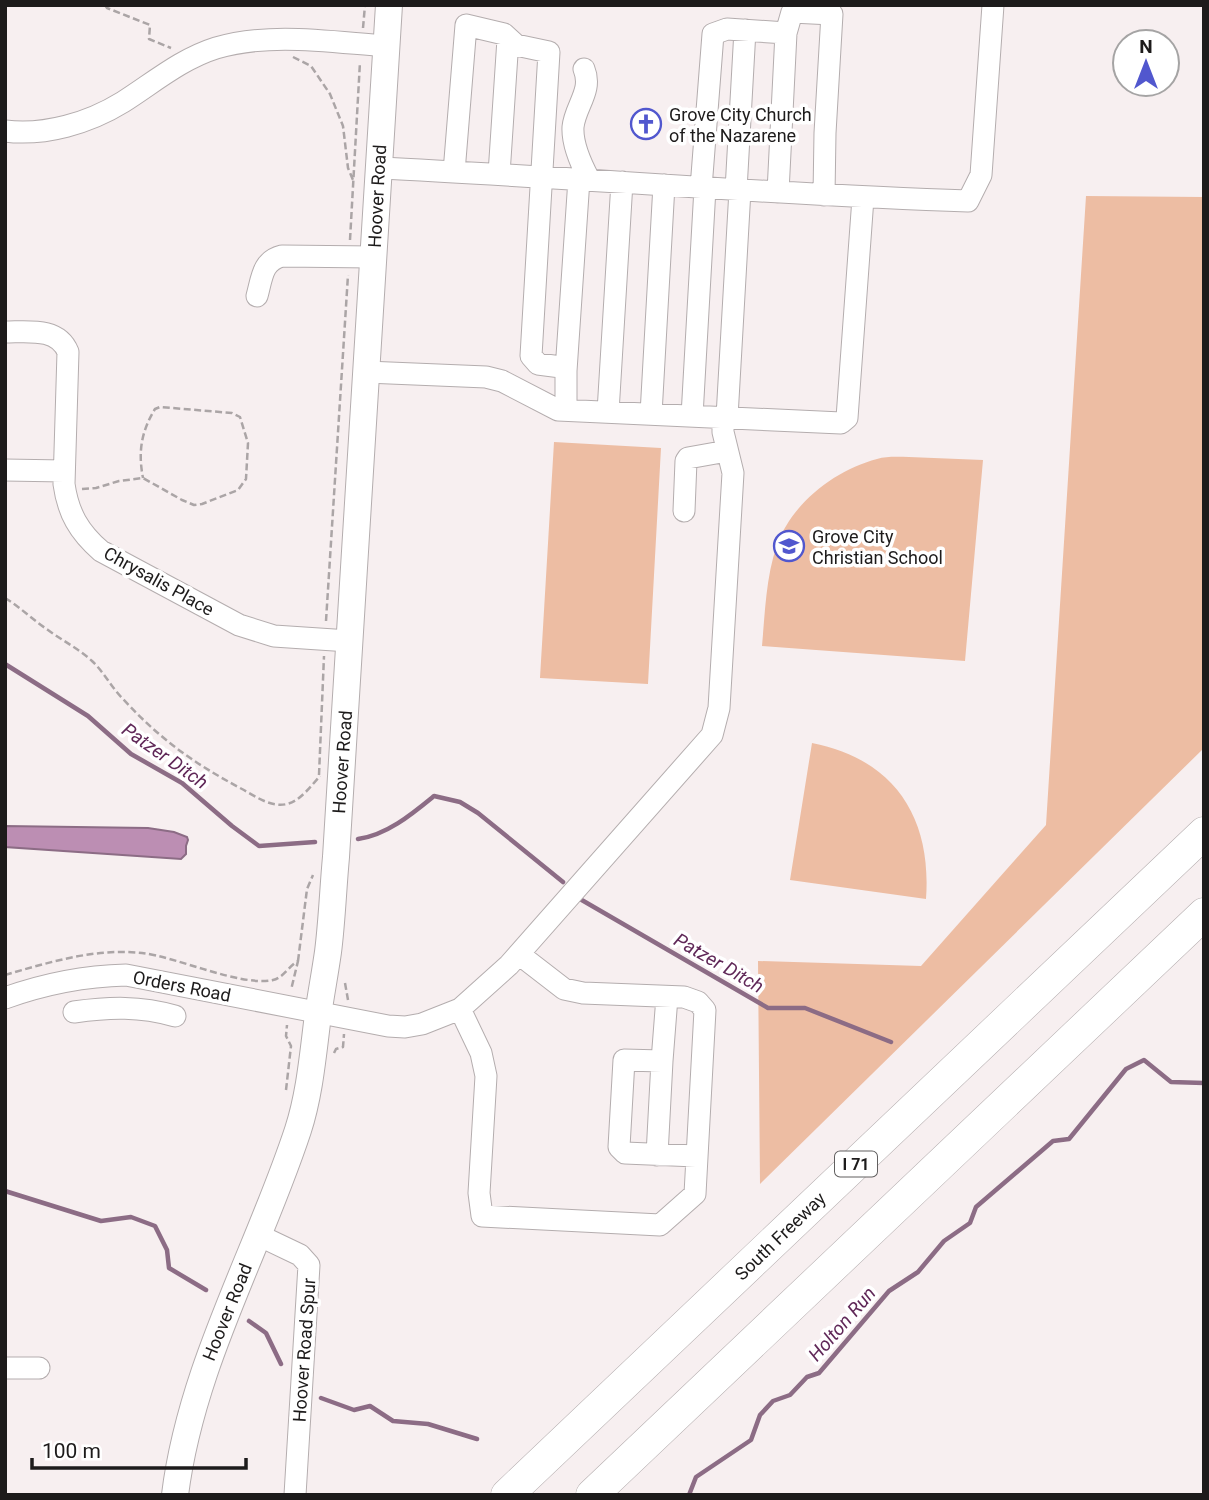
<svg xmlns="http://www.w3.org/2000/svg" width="1209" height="1500" font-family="Roboto,sans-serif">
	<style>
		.green { fill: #edbda3 }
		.water { fill: #bc8eb3; stroke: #8c6c85; stroke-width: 2 }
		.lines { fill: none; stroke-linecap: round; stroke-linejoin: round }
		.stream { stroke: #8c6c85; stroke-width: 4.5 }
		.minor-casing { stroke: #b4adae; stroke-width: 23 }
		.major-casing { stroke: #b4adae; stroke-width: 28 }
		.highway-casing { stroke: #b4adae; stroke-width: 33 }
		.path { stroke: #aba5a6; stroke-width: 2.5; stroke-dasharray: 7 3.5; stroke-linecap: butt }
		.minor { stroke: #fff; stroke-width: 21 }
		.major { stroke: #fff; stroke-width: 26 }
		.highway { stroke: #fff; stroke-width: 32 }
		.labels { text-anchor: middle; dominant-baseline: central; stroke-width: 7; stroke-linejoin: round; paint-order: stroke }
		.shield { fill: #fff; stroke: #615f5f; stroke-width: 2 }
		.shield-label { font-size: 16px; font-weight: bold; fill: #1d1b1b }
		.poi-label { font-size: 18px; fill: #1d1b1b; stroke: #fff; text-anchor: start }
		.street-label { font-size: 18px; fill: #1d1b1b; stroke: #fff }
		.water-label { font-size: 19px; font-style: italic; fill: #602858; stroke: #fff }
	</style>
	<rect width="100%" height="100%" fill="#f7eff0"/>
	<path class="green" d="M1086,196L1204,197V748L760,1184L758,961L921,966L1046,825Z
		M554,442L661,448L648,684L540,678Z
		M909,457L983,460L965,661L762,646C765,613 766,576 777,545C792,503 835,470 877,459C887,456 899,457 909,457Z
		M812,743C894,759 932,817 926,899L790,880Z"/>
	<path class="water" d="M5,826L148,828L174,832L187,837L188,840L186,846V854L181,859L5,847Z"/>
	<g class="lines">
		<path class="stream" d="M5,664L88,716L131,754L182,783L232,826L259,846L315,842
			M358,839C387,835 412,814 434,796L460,802L478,813L563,882
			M580,899L768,1008H805L891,1042
			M5,1191L101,1221L131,1217L155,1226L167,1250L169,1268L206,1290
			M249,1321L266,1333L281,1364
			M321,1398L354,1410L370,1406L393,1421L428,1424L477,1439
			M689,1495L696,1477L751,1440L760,1415L773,1401L790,1395L807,1377L819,1373L889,1291L918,1272L944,1241L970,1223L976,1207L1053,1141L1069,1139L1126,1069L1144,1060L1171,1082L1204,1083"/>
		<g class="minor-casing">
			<path id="minor" d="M584,69C593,91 575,106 573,127C572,145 581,164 589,179
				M5,131C45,136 89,123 123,102C153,83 181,59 216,48C271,32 330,42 386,46
				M378,168C575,177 771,195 968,201L981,175L993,5
				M454,172L466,25L504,34L516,45L549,52L531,356L538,364L561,367L566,371V410
				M499,174L508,39
				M701,188L713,34L727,29L786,33L792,12L832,14L825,133L824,195
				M736,190L745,30
				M778,192L786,33
				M257,296C262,278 262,261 282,256L373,257
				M5,332C28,332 58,327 68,352L64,484C68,513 79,532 101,551L239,625L274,636L349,641
				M566,371L579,179
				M366,372L486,377L502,381L558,410L841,423L847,418L863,198
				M608,412L622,182
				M651,414L664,185
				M692,416L705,188
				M727,417L740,190
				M5,470L64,471
				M684,511L686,461L688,458L727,451
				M667,997L662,1061L624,1060L619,1147L625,1153L696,1156
				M5,998C44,984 85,976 126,975L388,1026L405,1027L422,1024L460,1009L509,965L712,735L719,708L733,473L723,432V417
				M460,1009L481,1053L486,1076L479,1193L482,1216L660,1225L695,1194L705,1010L698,1002L684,997L583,993L564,989L520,955
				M74,1012C110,1007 140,1006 175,1016
				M657,1155L662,1061
				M258,1235L300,1255L309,1265L295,1495
				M5,1368H39"/>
		</g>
		<g class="major-casing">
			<path id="major" d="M175,1495C191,1366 258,1252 298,1130C310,1093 313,1053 318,1015C321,994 325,973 328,952C332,921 333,889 336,857L389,5"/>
		</g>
		<g class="highway-casing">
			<path id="highway" d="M507,1495L1204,833
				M592,1495L1204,914"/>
		</g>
		<path class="path" d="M105,5L107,8L150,25L149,39L171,48
			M363,28L365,5
			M293,57L311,66L330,94L343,126L348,168L353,180
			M350,240L360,62
			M82,489L96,488L119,481L143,478L182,500L194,505L202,504L238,490L246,479L248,443L240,417L232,413L160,407L155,409C141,432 138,452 143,478
			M5,598C20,607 33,620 48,630C63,641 79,649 92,661C104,672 111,687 123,699C160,739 193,763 242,789C255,796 271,808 287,804C300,801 311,786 320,776
			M326,621L348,275
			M319,775L324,656
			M298,961L307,889L313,875
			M5,975C50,962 95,948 142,953C177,957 241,987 273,980C283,978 289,966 298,961L291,990
			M345,983L348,1000
			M334,1053L336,1049L343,1047L344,1034
			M286,1090L291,1046L286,1036L287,1025"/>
		<use href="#minor" class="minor"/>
		<use href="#major" class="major"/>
		<use href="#highway" class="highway"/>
	</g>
	<defs>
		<g id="church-ring" transform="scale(1.575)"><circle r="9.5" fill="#fff" stroke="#5157ce" stroke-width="1.5"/><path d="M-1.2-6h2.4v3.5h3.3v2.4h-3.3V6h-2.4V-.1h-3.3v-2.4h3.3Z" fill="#5157ce"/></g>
		<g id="school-ring" transform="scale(1.575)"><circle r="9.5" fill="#fff" stroke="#5157ce" stroke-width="1.5"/><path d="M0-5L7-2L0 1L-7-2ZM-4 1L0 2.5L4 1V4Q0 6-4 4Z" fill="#5157ce"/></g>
	</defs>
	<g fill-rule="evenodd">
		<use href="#church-ring" x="646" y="124"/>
		<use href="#school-ring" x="789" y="546"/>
	</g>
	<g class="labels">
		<rect class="shield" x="835" y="1151.5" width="42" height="25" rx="5"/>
		<g class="shield-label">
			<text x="856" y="1164">I 71</text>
		</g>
		<g class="poi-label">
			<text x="669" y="114">Grove City Church<tspan x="669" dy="21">of the Nazarene</tspan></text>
			<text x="812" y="536">Grove City<tspan x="812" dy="21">Christian School</tspan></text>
		</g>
		<g class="street-label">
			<text transform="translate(377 196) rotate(-87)">Hoover Road</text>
			<text transform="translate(159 581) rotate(29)">Chrysalis Place</text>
			<text transform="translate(342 762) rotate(-86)">Hoover Road</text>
			<text transform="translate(182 986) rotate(11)">Orders Road</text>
			<text transform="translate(780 1236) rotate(-44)">South Freeway</text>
			<text transform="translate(227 1312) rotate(-68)">Hoover Road</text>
			<text transform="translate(304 1350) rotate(-86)">Hoover Road Spur</text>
		</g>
		<g class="water-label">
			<text transform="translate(165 756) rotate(35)">Patzer Ditch</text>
			<text transform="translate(719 963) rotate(30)">Patzer Ditch</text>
			<text transform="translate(842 1324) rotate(-49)">Holton Run</text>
		</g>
	</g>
	<rect width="1209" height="1500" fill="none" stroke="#1d1b1b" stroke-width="14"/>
	<g transform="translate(1146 63)"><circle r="33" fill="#ffffff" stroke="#a5a4a4" stroke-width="2"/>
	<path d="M0-5L12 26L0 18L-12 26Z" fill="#5157ce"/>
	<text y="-10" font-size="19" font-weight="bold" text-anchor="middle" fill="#1d1b1b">N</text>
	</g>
	<path d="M32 1458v10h214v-10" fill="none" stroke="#1d1b1b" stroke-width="3.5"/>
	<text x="42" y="1458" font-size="21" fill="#1d1b1b" stroke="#ffffff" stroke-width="5" paint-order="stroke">100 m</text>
</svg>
